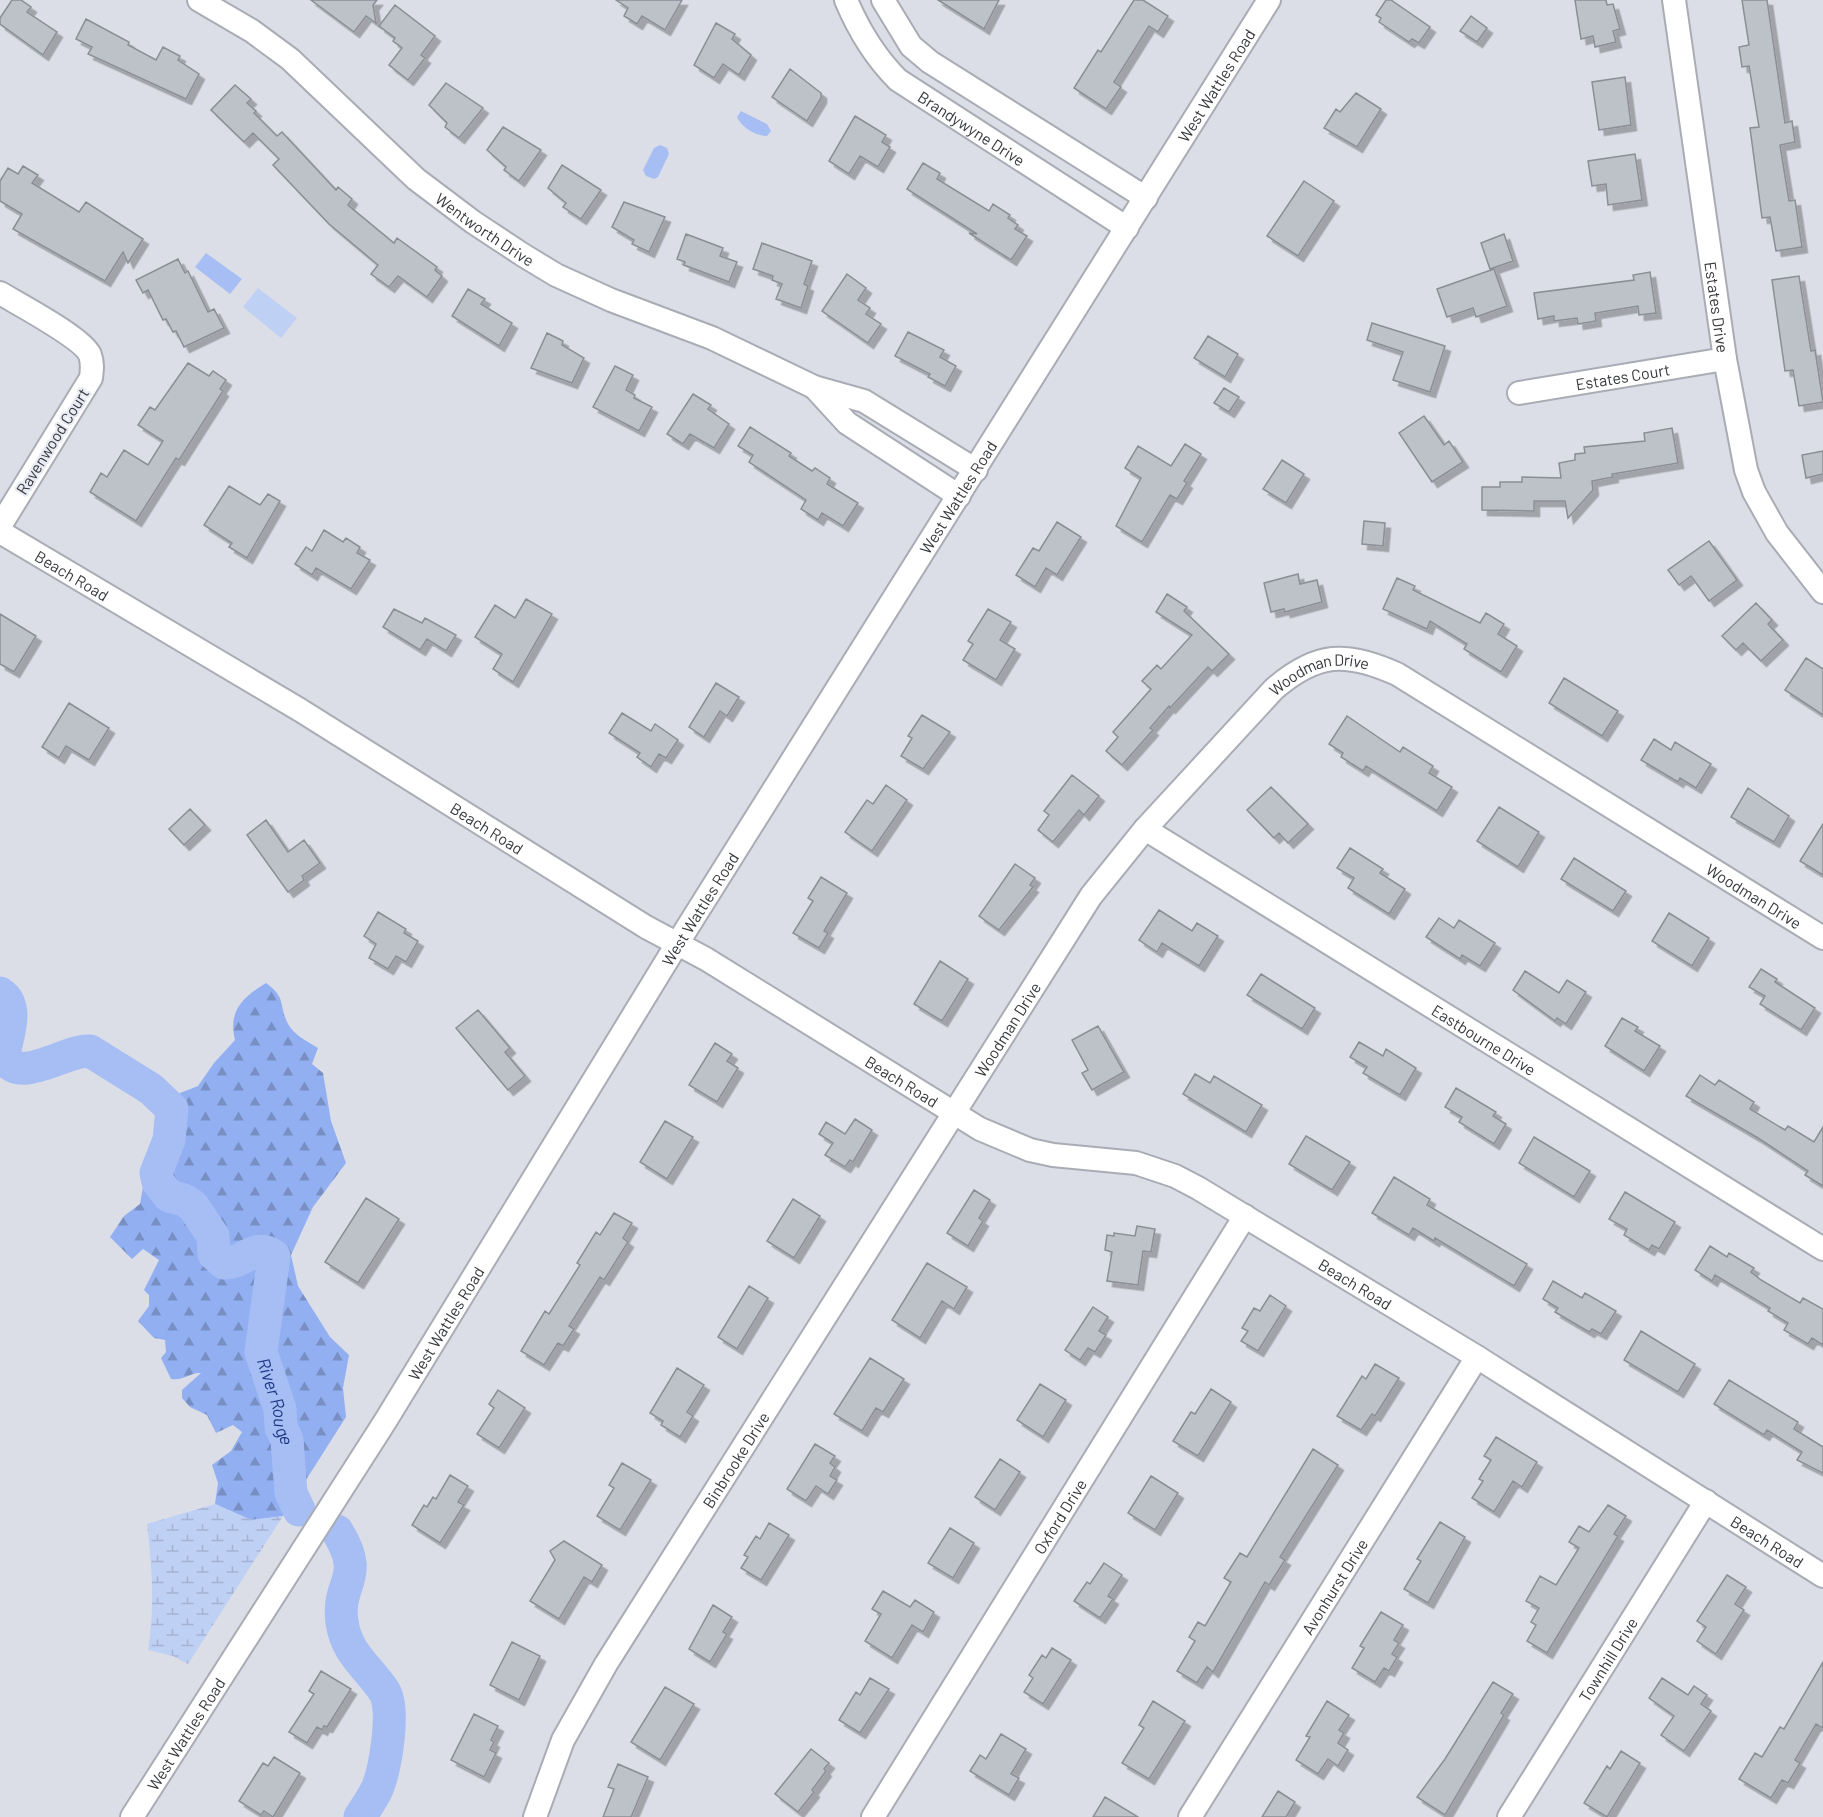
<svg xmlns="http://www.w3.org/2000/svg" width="1823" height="1817" font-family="Barlow,sans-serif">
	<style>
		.forest { fill: url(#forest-firs) }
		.wetland { fill: url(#wetland-marsh) }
		.garden { fill: #bfd0f5 }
		.water { fill: #a6bef4 }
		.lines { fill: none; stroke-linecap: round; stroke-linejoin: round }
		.river { stroke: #a6bef4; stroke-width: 33 }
		.building { fill: #bdc1c8; stroke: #8a8e95; stroke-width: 1.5; filter: url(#shadow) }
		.minor-casing { stroke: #a9acb4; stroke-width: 26 }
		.minor { stroke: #fff; stroke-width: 22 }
		.labels { text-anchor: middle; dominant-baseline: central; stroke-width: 4.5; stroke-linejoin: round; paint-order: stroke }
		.street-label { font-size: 16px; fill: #36383b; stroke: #e8ebf3 }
		.water-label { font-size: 18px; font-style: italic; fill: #1f3884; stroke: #e8ebf3 }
	</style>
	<defs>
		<pattern id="forest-firs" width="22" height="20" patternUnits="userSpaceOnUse" patternTransform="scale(1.5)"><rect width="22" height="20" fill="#92aff1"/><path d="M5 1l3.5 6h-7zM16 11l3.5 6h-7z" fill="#788fc4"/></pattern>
		<pattern id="wetland-marsh" width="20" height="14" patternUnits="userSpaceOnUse" patternTransform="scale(1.5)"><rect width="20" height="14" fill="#bfd0f5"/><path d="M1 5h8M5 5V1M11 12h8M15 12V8" fill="none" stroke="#a5b3d3"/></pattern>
		<filter id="shadow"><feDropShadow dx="5.5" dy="5.5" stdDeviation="0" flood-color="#0004"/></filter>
	</defs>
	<rect width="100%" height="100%" fill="#dbdee6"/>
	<path class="forest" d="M266,983C287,998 278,1004 288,1024C295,1036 307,1041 318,1048L312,1064L323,1073L331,1121L346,1163L313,1207L291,1255L298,1286L330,1337L349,1355L343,1388L346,1417L283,1516L251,1520L215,1504L218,1483L212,1465L231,1451L242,1432L233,1425L216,1433L207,1415L190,1407L182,1398V1390L201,1373C190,1372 185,1381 171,1379L161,1358L166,1352L165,1340L154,1338L138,1321L149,1306V1295L144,1290L159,1260L143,1249L132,1259L110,1237L124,1216L140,1204L146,1169L159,1151L163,1111L180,1093L198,1086L214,1063L235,1040C228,1011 242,998 266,983Z"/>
	<path class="wetland" d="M215,1504L251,1520L283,1516L188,1664L173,1656L148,1650C155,1608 152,1566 147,1524Z"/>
	<path class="garden" d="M258,288L297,318L281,338L243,307Z"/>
	<path class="water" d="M741,111L767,124L771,131L767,136C756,136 742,128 737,117Z
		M660,145L667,148L669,154L658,177L654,179L646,176L643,170L654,148Z
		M206,253L242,279L230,294L195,267Z"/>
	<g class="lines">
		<g class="river">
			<path id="s1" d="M0,993C20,1006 7,1036 4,1055C16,1088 66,1049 90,1051L151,1089L172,1109L169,1140L156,1173L158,1182L169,1196L184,1200L193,1206L213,1236L214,1254L224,1263C243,1264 255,1242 274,1256L261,1352L280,1409L281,1427L287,1440L291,1493L299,1510"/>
			<path d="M337,1531C367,1579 336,1581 342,1622C346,1653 368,1667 384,1691C396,1709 385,1770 377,1789C372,1799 366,1808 360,1817"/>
		</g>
	</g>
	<path class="building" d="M12,0H21L31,7L27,12L57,32L43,55L0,24V18Z
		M311,0H377L373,5L376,23L366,16L354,32Z
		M616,0H682L665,30L642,16L637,24L624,16L628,8Z
		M938,0H999L984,29Z
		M1134,0H1143L1168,16L1158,32L1149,26L1114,82L1121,87L1106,109L1074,88L1098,50L1101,52Z
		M1386,0H1391L1430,27L1419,43L1412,39L1409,42L1379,22L1381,18L1376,15Z
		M1575,0H1606L1607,5L1613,4L1620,29L1613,31L1616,42L1595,47L1593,36L1581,39Z
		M1742,0H1767L1785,123L1792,121L1795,142L1780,145L1789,201L1795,200L1802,247L1776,251L1770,217L1762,218L1750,128L1759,127L1749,66L1742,67L1739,47L1749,45Z
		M395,5L435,36L421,55L425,58L408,80L389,65L402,48L393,41L395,38L379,26Z
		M1471,16L1487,28L1477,42L1460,31Z
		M86,19L129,42L128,45L156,60L163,47L180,56L178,60L199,74L186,99L88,54L92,47L76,39Z
		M716,23L735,34L732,39L751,55L739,75L723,64L714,78L694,65Z
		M790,69L821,93V98L807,121L772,97Z
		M1625,77L1631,125L1599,130L1592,82Z
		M446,83L483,108L459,138L445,127L447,123L429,105Z
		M235,85L251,99L247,103L256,111L254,113L277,136L282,132L336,190L338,187L352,199L348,205L394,243L397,238L437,267L435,270L442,276L427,297L398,276L389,287L371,274L378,265L329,224L273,165L279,159L253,133L244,142L211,110Z
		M1356,93L1381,109L1357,147L1324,128L1336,109L1340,112Z
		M855,116L886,135L882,142L890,147L878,167L860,156L849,174L829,161Z
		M503,127L541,150L519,181L504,170L506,167L487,150Z
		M1635,154L1642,200L1608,205L1606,184L1592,186L1588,161Z
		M923,163L940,173L937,179L989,211L993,204L1010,215L1008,218L1018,225L1015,229L1027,236L1011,260L969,233L977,234L907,189Z
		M562,165L601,190L581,219L563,207L566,203L548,188Z
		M23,166L38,175L32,183L79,212L86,202L143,239L128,263L123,252L105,281L13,229L22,214L0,201V181L8,168L18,174Z
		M1304,181L1334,201L1298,256L1267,236Z
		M624,202L665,217L649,252L632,244L634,240L612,227Z
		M686,234L723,248L720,256L737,262L729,282L684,265L685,262L677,259Z
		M1504,234L1513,261L1490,269L1481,243Z
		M762,243L812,261L804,284L808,286L801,308L776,299L782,284L772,280L773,276L753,269Z
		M178,259L185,273L188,271L208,312L214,309L224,328L184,347L176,331L173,332L166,319L163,320L148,290L143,293L136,280Z
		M1494,269L1507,306L1476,317L1473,308L1447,317L1437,289Z
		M1650,272L1656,313L1639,315L1638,306L1595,313L1596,321L1578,324L1577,318L1554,321V316L1538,319L1534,293L1634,280L1633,275Z
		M847,274L866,288L858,300L870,308L866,314L881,324L868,343L822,311Z
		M1799,276L1811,351L1815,350L1823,402L1799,406L1793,370L1785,371L1772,280Z
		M468,289L485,299L481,304L512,323L499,346L452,316Z
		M1372,323L1445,346L1430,392L1393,380L1403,352L1367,340Z
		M908,332L944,350L940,357L956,366L945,386L928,377L930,374L895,356Z
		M547,333L563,341L562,345L584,358L572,383L531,368Z
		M1208,336L1238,354L1225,377L1194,358Z
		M188,363L209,376L213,371L226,380L220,389L223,391L179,460L176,458L136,521L90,492L101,473L107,477L124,450L148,465L163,441L138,425L150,407L155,410Z
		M615,366L633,375L626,390L635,395L634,398L652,407L639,431L593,407Z
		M1224,388L1239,397L1229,412L1214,403Z
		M693,394L711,405L708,409L729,424L714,448L690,434L683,444L667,434Z
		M1424,416L1444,445L1449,441L1463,462L1432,482L1399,433Z
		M750,427L791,453L789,456L812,471L815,468L830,478L827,484L858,503L843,526L822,513L818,520L801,509L806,500L749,462L753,455L738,446Z
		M1672,428L1678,463L1612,474L1613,477L1592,481L1593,490L1568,518L1565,501H1534V511L1482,510V487H1500V482H1522V477L1561,478L1559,463L1575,460V454L1585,453L1584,447L1645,441L1644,433Z
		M1185,444L1201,454L1184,481L1187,483L1177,499L1170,495L1142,542L1116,526L1141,478L1125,468L1138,446L1171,466Z
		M1823,451V474L1806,478L1802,455Z
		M1282,460L1304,474L1286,503L1263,489Z
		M229,486L260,505L268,494L280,501L247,558L229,547L232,543L204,525Z
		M1364,521L1385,523L1383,546L1362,544Z
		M1057,522L1081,537L1057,575L1046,568L1035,587L1016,575L1033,548L1039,551Z
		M324,530L343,542L346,538L360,547L357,553L370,560L351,589L316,568L312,575L295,564L306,547L312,551Z
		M1709,541L1737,580L1709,601L1691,576L1679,585L1668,570Z
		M1298,574L1300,584L1317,580L1322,602L1285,612L1284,609L1271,612L1264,583Z
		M1397,578L1415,586L1413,590L1480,623L1486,613L1504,624L1498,634L1517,646L1501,672L1464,649L1467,644L1430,621L1427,629L1383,609Z
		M1167,594L1187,607L1184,611L1229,654L1212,671L1208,667L1170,708L1169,706L1150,728L1153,730L1122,765L1106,751L1118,737L1113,732L1151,689L1142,681L1157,665L1161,669L1192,635L1156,612Z
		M526,599L552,614L513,682L493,669L502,654L475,637L495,605L515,618Z
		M1756,603L1772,620L1768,624L1783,640L1761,661L1743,643L1736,650L1722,636Z
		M394,609L422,623L425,618L456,635L446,651L427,639L420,650L383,627Z
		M988,609L1011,622L1000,640L1015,649L996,680L963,660L973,644L968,641Z
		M0,614L36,636L14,672L0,664Z
		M1806,658L1823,669V715L1785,690Z
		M1564,678L1618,711L1602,736L1549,703Z
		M716,683L739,697L727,716L720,711L704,737L689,727Z
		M69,703L109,728L89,760L66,746L59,758L42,747Z
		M622,713L651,731L655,724L678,740L666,758L659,754L651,767L637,757L640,753L609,733Z
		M922,715L950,732L923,769L901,756L912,738L908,736Z
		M1347,716L1400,752L1403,747L1433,766L1429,773L1452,787L1437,811L1366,766L1363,771L1341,757L1343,753L1329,744Z
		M1654,739L1671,750L1675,742L1711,764L1696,788L1680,778L1678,782L1641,760Z
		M1072,775L1099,796L1084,815L1079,810L1053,842L1038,830L1049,815L1044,811Z
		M886,785L907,800L872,851L845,832L867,800L873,804Z
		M1271,787L1308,824L1288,843L1279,833L1274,838L1247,810Z
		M1748,788L1789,816L1774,842L1731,817Z
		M1499,807L1539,832L1518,867L1477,841Z
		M190,809L205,825L184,845L169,829Z
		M266,820L288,852L304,840L320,863L302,876L304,880L288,892L247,835Z
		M1823,824V875L1800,861Z
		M1350,848L1383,869L1380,873L1405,889L1389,914L1348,888L1354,878L1337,868Z
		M1574,858L1626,891L1613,911L1561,879Z
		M1015,864L1035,878L1030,885L1033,887L999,930L979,916Z
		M821,877L847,893L824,931L828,933L819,948L793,933L813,901L808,898Z
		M1159,910L1192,931L1197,923L1218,936L1199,966L1162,943L1157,952L1139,940Z
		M378,912L406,929L404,933L418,941L406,962L396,956L388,969L369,958L376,944L364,936Z
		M1669,913L1709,938L1692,966L1652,941Z
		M1439,918L1454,928L1459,920L1495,943L1480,966L1462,955L1460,959L1426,937Z
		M940,961L968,979L942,1021L914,1004Z
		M1761,969L1777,979L1775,982L1815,1008L1801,1030L1760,1004L1765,996L1749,987Z
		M1525,971L1559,993L1567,980L1586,992L1566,1024L1557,1018L1555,1021L1513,990Z
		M1261,974L1315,1008L1302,1029L1247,995Z
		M478,1010L510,1048L505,1052L525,1076L508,1090L456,1028Z
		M1622,1018L1638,1027L1635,1031L1660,1046L1644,1071L1605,1046Z
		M1098,1026L1124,1072L1092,1090L1082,1073L1088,1070L1072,1040Z
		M1359,1042L1383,1056L1386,1049L1416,1068L1400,1095L1363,1073L1367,1067L1350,1057Z
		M715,1043L732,1054L727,1061L738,1068L717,1102L689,1085Z
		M1195,1074L1210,1083L1214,1076L1262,1105L1246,1132L1183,1094Z
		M1700,1075L1715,1085L1719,1080L1754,1102L1750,1109L1785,1130L1788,1126L1814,1142L1823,1127V1186L1805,1175L1808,1171L1758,1138L1686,1096Z
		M1456,1088L1496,1112L1493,1116L1506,1124L1494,1144L1459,1122L1462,1117L1445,1107Z
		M855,1119L872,1130L853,1162L850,1160L845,1167L825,1155L833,1143L819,1134L826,1122L845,1134Z
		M665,1121L693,1137L667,1179L640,1162Z
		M1306,1136L1350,1162L1332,1190L1289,1164Z
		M1534,1137L1590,1171L1574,1197L1519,1163Z
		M1394,1177L1430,1199L1427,1205L1527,1264L1514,1286L1435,1238L1434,1241L1413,1228L1409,1235L1372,1213Z
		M974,1190L990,1200L979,1218L983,1221L968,1246L947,1233Z
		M1625,1192L1675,1222L1659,1249L1652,1245L1649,1250L1624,1235L1627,1229L1609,1219Z
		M366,1198L399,1219L358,1283L325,1262Z
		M793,1199L820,1216L794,1258L767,1241Z
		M614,1213L632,1223L623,1238L628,1242L604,1280L600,1277L569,1326L574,1329L563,1346L558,1343L544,1365L521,1351L545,1311L549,1314L580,1265L577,1263L596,1232L600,1235Z
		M1137,1226L1155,1229L1151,1252L1143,1251L1138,1285L1107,1281L1112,1252L1105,1250L1107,1235L1114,1236V1233L1135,1236Z
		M1710,1246L1727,1257L1729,1253L1754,1268L1751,1272L1761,1280L1800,1303L1803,1298L1823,1309V1345L1812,1338L1808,1344L1784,1330L1788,1323L1768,1311L1770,1308L1715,1275L1712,1281L1695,1270Z
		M927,1263L967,1287L954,1309L942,1301L920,1338L892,1320Z
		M1553,1281L1582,1298L1585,1293L1616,1311L1601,1334L1592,1329L1589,1332L1555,1312L1558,1308L1543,1299Z
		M749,1286L768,1298L737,1349L718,1337Z
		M1270,1295L1286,1306L1258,1351L1241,1341L1248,1331L1242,1328L1254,1308L1260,1311Z
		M1093,1307L1108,1317L1099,1331L1106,1335L1095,1352L1088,1348L1080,1360L1065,1350Z
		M1641,1331L1695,1364L1678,1392L1624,1360Z
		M870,1358L904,1379L883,1412L876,1408L862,1431L834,1414Z
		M1375,1364L1399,1378L1375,1416L1372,1414L1361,1430L1337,1416L1362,1376L1366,1379Z
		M677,1368L704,1385L687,1412L693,1416L680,1437L661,1425L663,1421L650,1413Z
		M1729,1380L1798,1422L1794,1429L1823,1447V1473L1797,1460L1802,1452L1767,1430L1764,1435L1714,1404Z
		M1040,1384L1066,1400L1043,1437L1017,1420Z
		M1211,1389L1231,1402L1198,1456L1173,1441L1191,1412L1195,1414Z
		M498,1390L525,1408L499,1448L477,1434L494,1408L489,1404Z
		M1496,1437L1537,1462L1522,1487L1513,1481L1494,1512L1472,1498L1483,1481L1479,1479L1491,1460L1484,1456Z
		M815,1444L835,1456L830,1463L835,1467L830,1476L837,1480L828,1494L816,1486L806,1501L787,1489Z
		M1313,1449L1338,1465L1280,1557L1285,1560L1269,1585L1265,1582L1213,1672L1207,1667L1197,1683L1177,1671L1195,1641L1189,1637L1198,1622L1205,1626L1231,1582L1224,1578L1240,1553L1247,1557Z
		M1000,1459L1020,1472L995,1510L975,1497Z
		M622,1463L651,1480L620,1530L597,1516L614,1488L609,1485Z
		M450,1475L468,1486L458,1502L464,1505L440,1543L412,1525L424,1505L427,1507L433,1497L436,1499Z
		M1151,1476L1178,1493L1155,1530L1128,1513Z
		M1608,1505L1626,1516L1614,1534L1618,1536L1547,1653L1527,1641L1536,1625L1531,1622L1539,1608L1526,1601L1540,1576L1556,1585L1579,1548L1569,1542L1579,1526L1589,1532Z
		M1440,1522L1465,1537L1428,1603L1404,1589L1421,1561L1417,1559Z
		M769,1523L789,1535L761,1580L741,1568L748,1557L744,1555L756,1536L760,1539Z
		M950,1528L974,1543L953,1578L928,1563Z
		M564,1541L602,1565L592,1582L584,1577L559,1619L530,1601L555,1560L550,1551Z
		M1104,1563L1122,1575L1108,1596L1113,1599L1100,1618L1074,1601L1087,1582L1090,1584Z
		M1727,1575L1746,1587L1735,1604L1744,1610L1716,1654L1697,1641L1706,1627L1697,1621Z
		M883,1591L910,1607L915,1600L934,1612L923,1632L912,1625L892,1658L865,1641L881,1614L872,1609Z
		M713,1605L732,1617L723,1632L727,1634L710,1662L689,1649Z
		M1381,1612L1403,1625L1394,1640L1399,1643L1392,1654L1397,1657L1389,1671L1384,1668L1375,1682L1352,1668L1364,1648L1360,1646Z
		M512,1642L540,1656L519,1700L490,1685Z
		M1052,1648L1071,1660L1043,1704L1024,1692L1033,1678L1029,1675L1042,1655L1046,1658Z
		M1823,1662V1728L1816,1724L1795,1760L1800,1763L1788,1783L1782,1780L1771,1798L1739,1779L1755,1753L1762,1757L1780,1727L1784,1729Z
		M321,1671L351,1689L327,1727L324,1726L322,1730L317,1727L307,1743L289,1732L314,1694L309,1691Z
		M870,1678L889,1689L860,1733L839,1720L856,1692L860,1695Z
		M1662,1678L1688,1695L1694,1686L1707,1695L1701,1704L1711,1711L1684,1751L1661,1735L1674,1716L1649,1698Z
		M1493,1682L1513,1694L1501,1713L1504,1715L1445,1815L1417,1797L1445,1759Z
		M665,1687L694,1704L660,1760L631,1742Z
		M1153,1701L1185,1721L1149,1779L1122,1763L1144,1728L1139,1725Z
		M1327,1701L1349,1715L1339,1730L1344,1733L1338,1743L1348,1750L1338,1766L1328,1759L1318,1774L1296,1760L1310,1737L1306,1736Z
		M474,1714L498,1726L491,1740L494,1742L490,1750L496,1753L484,1777L451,1760Z
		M1001,1734L1026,1749L1011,1774L1019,1778L1009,1795L970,1771L980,1755L986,1759Z
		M811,1749L829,1763L824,1769L826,1771L812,1790L814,1792L798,1812L775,1794Z
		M1621,1751L1640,1763L1607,1817L1584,1803L1607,1766L1610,1769Z
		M274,1757L300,1773L273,1817L264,1811L261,1815L239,1801L263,1763L268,1766Z
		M618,1764L648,1777L631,1817H603L614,1789L608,1787Z
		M1278,1791L1295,1802L1286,1817H1262Z
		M1105,1797L1138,1817H1093Z"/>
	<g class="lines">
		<g class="minor-casing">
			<g id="minor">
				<path id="s2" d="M199,0L252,31L290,59L416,179L473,222L523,255L556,275L611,300L712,338L814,387"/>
				<path id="s3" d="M846,0C859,31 874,56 898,80L1127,228"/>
				<path d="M883,0L911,46L930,62L1146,198"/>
				<path id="s4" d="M1674,0L1725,359L1746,470L1754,492L1777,533L1823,592"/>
				<path d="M0,293C18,304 83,338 90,355C93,363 92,370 91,378L0,526"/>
				<path id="s5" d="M1519,393L1725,359"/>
				<path d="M959,496L847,423L814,387L864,401L976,470"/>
				<path id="s6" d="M0,532L300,710L646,927L706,959L980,1129L1030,1150L1053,1155L1136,1163L1175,1176L1198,1188L1477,1357L1823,1576"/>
				<path id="s7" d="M1145,829L1823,1249"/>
				<path id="s8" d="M132,1817L386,1420L677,944L1269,0"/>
				<path id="s9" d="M535,1817L563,1740L606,1664L1091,896L1145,829L1274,689C1317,652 1346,651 1397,674L1823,938"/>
				<path id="s10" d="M873,1817L1245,1216"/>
				<path id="s11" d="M1190,1817L1477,1357"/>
				<path id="s12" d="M1509,1817L1706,1501"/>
			</g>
		</g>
		<use href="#minor" class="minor"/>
	</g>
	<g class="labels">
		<g class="street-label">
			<text stroke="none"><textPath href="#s8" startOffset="2043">West Wattles Road</textPath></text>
			<text stroke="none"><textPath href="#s3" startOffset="184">Brandywyne Drive</textPath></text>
			<text stroke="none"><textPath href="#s2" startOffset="368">Wentworth Drive</textPath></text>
			<text stroke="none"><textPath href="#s4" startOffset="310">Estates Drive</textPath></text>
			<text stroke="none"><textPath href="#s5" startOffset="105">Estates Court</textPath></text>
			<text transform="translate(52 441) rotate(-58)">Ravenwood Court</text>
			<text stroke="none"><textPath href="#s8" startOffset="1557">West Wattles Road</textPath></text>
			<text stroke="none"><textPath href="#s6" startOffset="84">Beach Road</textPath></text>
			<text stroke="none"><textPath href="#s9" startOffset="1404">Woodman Drive</textPath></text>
			<text stroke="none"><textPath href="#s6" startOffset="570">Beach Road</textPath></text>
			<text stroke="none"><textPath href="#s9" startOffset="1908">Woodman Drive</textPath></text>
			<text stroke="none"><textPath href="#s8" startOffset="1071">West Wattles Road</textPath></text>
			<text stroke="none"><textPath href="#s9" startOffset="920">Woodman Drive</textPath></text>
			<text stroke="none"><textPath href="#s7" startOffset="399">Eastbourne Drive</textPath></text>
			<text stroke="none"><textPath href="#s6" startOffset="1056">Beach Road</textPath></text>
			<text stroke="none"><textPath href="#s6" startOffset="1560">Beach Road</textPath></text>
			<text stroke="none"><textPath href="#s8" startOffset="585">West Wattles Road</textPath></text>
			<text stroke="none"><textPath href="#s9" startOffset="411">Binbrooke Drive</textPath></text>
			<text stroke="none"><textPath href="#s10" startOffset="354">Oxford Drive</textPath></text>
			<text stroke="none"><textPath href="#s6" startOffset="2046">Beach Road</textPath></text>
			<text stroke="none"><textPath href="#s11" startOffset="272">Avonhurst Drive</textPath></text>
			<text stroke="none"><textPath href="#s12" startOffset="186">Townhill Drive</textPath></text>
			<text stroke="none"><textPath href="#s8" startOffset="99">West Wattles Road</textPath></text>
		</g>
		<g class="water-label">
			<text stroke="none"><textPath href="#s1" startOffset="651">River Rouge</textPath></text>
		</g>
	</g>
</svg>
